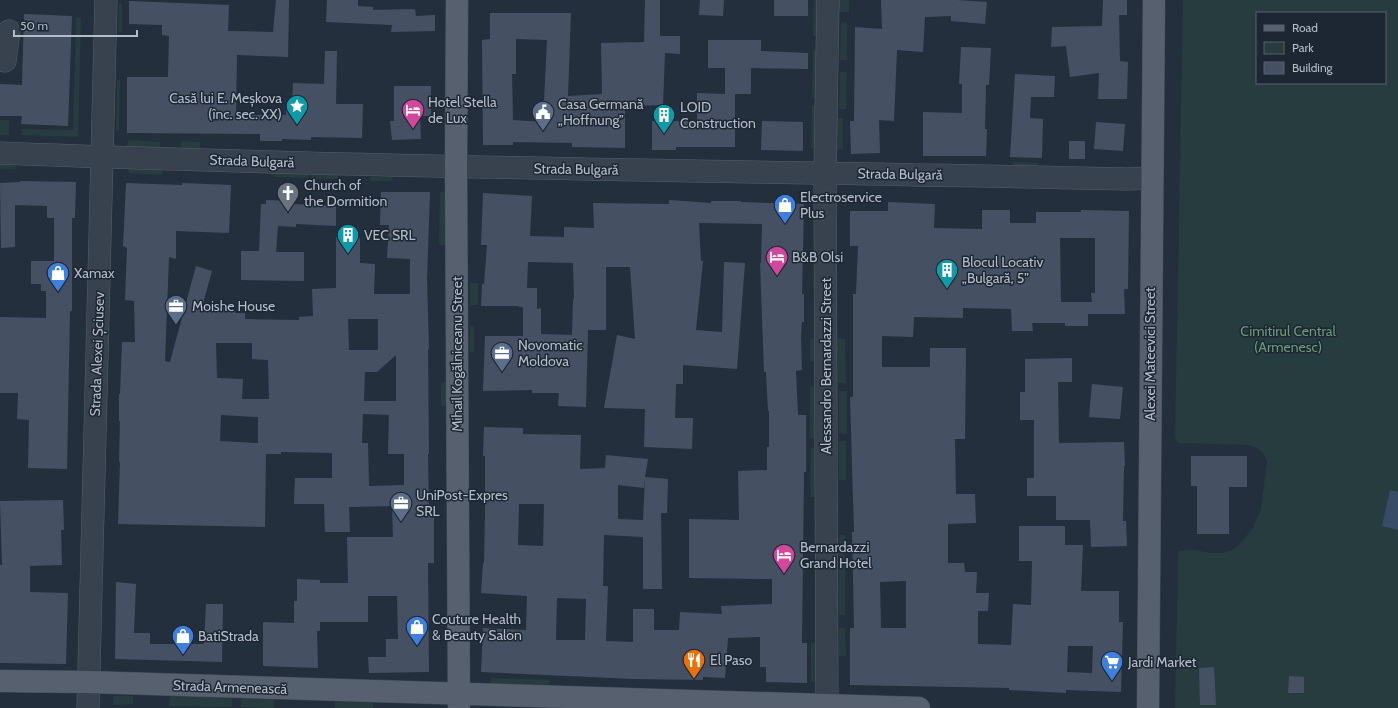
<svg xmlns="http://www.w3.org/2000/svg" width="1398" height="708" font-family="Cabin,sans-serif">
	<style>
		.green { fill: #263c3f; fill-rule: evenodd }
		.water { fill: #394c67 }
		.building { fill: #455162; fill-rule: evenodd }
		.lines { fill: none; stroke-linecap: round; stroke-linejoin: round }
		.minor-casing { stroke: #565f6c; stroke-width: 23 }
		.major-casing { stroke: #414a57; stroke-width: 23 }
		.minor { stroke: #38414e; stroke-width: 22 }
		.major { stroke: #56606e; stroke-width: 22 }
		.labels { text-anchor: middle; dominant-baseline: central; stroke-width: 3; stroke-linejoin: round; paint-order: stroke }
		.poi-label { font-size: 14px; fill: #b4bcc9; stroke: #1d2633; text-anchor: start }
		.street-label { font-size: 14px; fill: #b4bcc9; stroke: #1d2633 }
		.park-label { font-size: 14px; fill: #6b9a76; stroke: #1d2633 }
	</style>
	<rect width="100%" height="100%" fill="#242f3e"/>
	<path class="green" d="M814,0H820L819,36H813Z
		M839,0H849V12H838Z
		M1183,0H1398V708H1175L1178,551L1196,550L1209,553H1223L1232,550L1239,545L1252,529L1261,509L1267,461L1263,453L1259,449L1249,445L1179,443L1175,438ZM1257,13H1385V83H1257Z
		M119,4H122V32H118Z
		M76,18H81L78,137L21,135L22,129L73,130Z
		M841,22L847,23V60H840Z
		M813,50L820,51L818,98H812Z
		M840,72H847L846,109H839Z
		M117,80H120L119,131H116Z
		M812,105H819L818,148H811Z
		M837,118H843V149H837Z
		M0,120H9V135H0Z
		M128,140L160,142V148L127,146Z
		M181,141L200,142V148H181Z
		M1013,162L1038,163V173L1012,172Z
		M0,164H16L15,169H0Z
		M129,167L162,169V175L129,173Z
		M270,173L308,174V178L275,177Z
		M312,175H338V179H312Z
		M370,177H393L392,181H370Z
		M440,192H448L447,245H439Z
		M470,283H478V305H470Z
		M470,326H474V352H470Z
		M810,339H818V361H810Z
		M837,339H845L846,383H838Z
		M446,382V406H441V383Z
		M810,386L818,387L819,438H810Z
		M839,391H847V434L839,433Z
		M839,441H846V480H839Z
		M811,448H818V497H810Z
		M839,535H845V615H839Z
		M839,628H845L846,656H839Z
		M811,643H817V682H811Z
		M491,678L550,680L549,688L491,686Z
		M170,695L232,697V707L169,706Z
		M113,696H133V704L113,705Z
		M241,697L274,698V708L241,707Z
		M335,700L373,701V708H335Z"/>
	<path class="water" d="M1390,490L1398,492V530L1382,526Z"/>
	<path class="building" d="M276,0H289L288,57L237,55L236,115H286V110H292L293,83L324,84L325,51H337L336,104H363L362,138L311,137V140L282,139V141H260V134L127,133V77H168L169,36L162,35V25L129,24V1L229,5L228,31L273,32Z
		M327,0H358V6L373,7V10L415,9L416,16L435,15V31L391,32L392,25L326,22Z
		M645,0H660V36H680V54L665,53L663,105L625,106V148L572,147V143L513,142V145H483L482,40L490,39V13H571L568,96L602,94L601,43L644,42ZM516,39L547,40L543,122L513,120L512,74H516Z
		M700,0H724L723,16L699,15Z
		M774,0H808V16H774Z
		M881,0H958L987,2L985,24L951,21V16L925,17L923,52L897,50L894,121L879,120L880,153L851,154L850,121H854L855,27L882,29Z
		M1103,0H1127V15H1119L1120,61L1128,62L1127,99H1098L1099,73L1070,77L1066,46L1051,47L1052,27L1102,26Z
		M24,14L72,16L68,126L21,124L22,116H0V84L22,85Z
		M708,40H761V51L808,53V69L751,68V94H731H735V147H676V150H652V121H697V93L725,94V68H708Z
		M961,47L991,48L989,85H986L985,129H987L986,156H923V112L962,113V84H959Z
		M1015,74L1055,76L1054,97H1031L1030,118L1043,119L1042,158L1010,157Z
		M394,86H431V116H420L421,139L392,140L390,121H394Z
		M762,121L803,122V151L761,150Z
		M1096,122L1125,124L1123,151L1094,149Z
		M1069,141H1085V159H1069Z
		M20,181L76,182L75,218H72V311H70L67,469L28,468L29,420L17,419L18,393H0V317L46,318V291H41V284H31V261H54V218H47V206L15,205V247L1,248L0,183L20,182Z
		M126,183L182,185V183L231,185L229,233L176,231V259L169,257L165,361L170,362L196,266L212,271L202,307L235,308V313H245V319L299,320V317L313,316L312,289L336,288V237L360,238V263L375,264L374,294H410V259L387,258L389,225H380L381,192H430L427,280L429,349H428L429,454H428L429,510H434V563H428L429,672L369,673L368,657H386V639H398L397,596H368V622H320V631H317L318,668L263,666V622L294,623V601H297V579L320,580V583H348L347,537H393L392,506L349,507L350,532H325L324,504H294L295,478H332V453L281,452V454H266L265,527L118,524L120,462L119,461L120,421H119V394H120L122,342H135L134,301L125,300L127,248L123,246ZM348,319H378V350H349ZM216,343H252V359L268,360L269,399H242L243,379L217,378ZM396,355V401H364L365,372H377ZM363,414L389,415L388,454H404V485L369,486L368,443H362ZM221,415L258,417V443L220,441Z
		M483,193L532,196L530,236L564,237V227L594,228L593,203L669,204V200L711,203V201H741V202L804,204L802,294H804V322H802L801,336L802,370L796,371L798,415H806V472H804L802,643H807V683L766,682V667H760V637L728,638L725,678L703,677V680L633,679L481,672L483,628L526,630L527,596L481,593L483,563H484L485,514V456H483L484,427L523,428V434L581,435L580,469L605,468L606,455L648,459L645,477L668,479L667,513H661L662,589H643V537L604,535L603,586H608L606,641L633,642V609H654V630H679L680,612L722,614L721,606L772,604V579L689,578V519L739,520L738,471L767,470V447H769V411H768L766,372H764L760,263H761L762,224L699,223L701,261H703L696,330L722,332L724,262L745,263L737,369L683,365V384H676L675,418H693L692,449L644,447L645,409L604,408L617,335L635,339L630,267H606V330H588L586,407L558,406L559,393H532V390L483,391L485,336H523V307H519V306H481L482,284H484L487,245H481ZM528,262L573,263L574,299H573L572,335L541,334V308L537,309V288H527ZM645,479L643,520L618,519V485L644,488ZM519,504H544L543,546L518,545ZM557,598L586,599L585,640H556Z
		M266,200L294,201V204L336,206V226L296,224V227L278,226L276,252H304V281L241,280V251H259L261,204H266Z
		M888,202L935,204L934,228L982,229V210H1010V223H1036V212H1081V210L1129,211L1128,289H1124L1125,314H1088V326H1065V323H1032L1033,331H1012L1011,309L963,308V318L914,317L913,337L882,336V367H930V348H966L965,439H955L956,494H975L976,523L948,524V563H964L965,572H977L976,593H989L988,611H978V644L1011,645L1013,604L1031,605L1032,561H1019V526H1065V545H1083L1081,591H1119V622H1123L1121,692L1066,690V693L1009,690V688L850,685V628H854L852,532H854L850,397H853V294H856L858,246H850V211H888ZM1060,238H1095V293H1091L1092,302H1061ZM906,581V628H881L880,582ZM1068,646H1093L1092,673L1067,672Z
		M1072,358V382H1058L1059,443L1124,442L1125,466H1124L1123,521H1126L1127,546L1091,547L1090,520H1056V496H1027V478H1034V420H1020V392H1025V359Z
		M1092,384L1123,387L1120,419L1089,417Z
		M1191,456H1247V487H1229V534H1197V486H1191Z
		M63,500L64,530H61L62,565L30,566V592L68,593L66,664L0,663V565H2L0,501Z
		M116,582L136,584L134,633H150V644H204L206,604H223L222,662L115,659Z
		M1214,667L1216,705H1200L1199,668Z
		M1289,676L1304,677V693H1288Z"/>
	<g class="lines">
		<g class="minor-casing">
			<path id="minor" d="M0,60L5,61L9,31
				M0,153C376,168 752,171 1128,179L1152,178
				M88,708L106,0
				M827,708L825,172L828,0"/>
		</g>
		<g class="major-casing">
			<path id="major" d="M457,0L456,167L459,708
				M0,681L88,682L919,708
				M1148,708L1154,0"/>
		</g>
		<use href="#minor" class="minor"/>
		<use href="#major" class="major"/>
	</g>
	<defs>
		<g id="sight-pin" transform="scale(1.15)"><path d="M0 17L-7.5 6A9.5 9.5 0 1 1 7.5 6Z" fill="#0f9aa8" stroke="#1d2633"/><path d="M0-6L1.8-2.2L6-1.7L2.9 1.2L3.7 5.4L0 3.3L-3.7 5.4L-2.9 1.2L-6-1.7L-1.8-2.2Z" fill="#fff"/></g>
		<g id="hotel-pin" transform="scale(1.15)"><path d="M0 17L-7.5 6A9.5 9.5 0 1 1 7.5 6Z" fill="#d1479c" stroke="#1d2633"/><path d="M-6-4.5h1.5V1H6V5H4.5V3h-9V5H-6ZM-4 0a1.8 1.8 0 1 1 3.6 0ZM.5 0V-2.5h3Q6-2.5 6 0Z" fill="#fff"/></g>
		<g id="civic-pin" transform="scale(1.15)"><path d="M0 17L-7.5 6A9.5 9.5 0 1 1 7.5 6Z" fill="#5c6f8a" stroke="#1d2633"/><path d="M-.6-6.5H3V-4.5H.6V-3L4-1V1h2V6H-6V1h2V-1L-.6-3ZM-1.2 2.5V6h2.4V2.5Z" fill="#fff"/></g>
		<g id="building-pin" transform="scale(1.15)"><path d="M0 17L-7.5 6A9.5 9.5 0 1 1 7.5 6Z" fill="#0f9aa8" stroke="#1d2633"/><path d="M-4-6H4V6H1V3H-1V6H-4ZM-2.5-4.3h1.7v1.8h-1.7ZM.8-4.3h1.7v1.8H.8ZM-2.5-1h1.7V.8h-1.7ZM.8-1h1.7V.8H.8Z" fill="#fff"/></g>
		<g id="church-pin" transform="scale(1.15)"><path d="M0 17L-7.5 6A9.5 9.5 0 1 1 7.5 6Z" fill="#6b7280" stroke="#1d2633"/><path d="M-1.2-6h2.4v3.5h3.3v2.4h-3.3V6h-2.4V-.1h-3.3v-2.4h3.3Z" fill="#fff"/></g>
		<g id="shop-pin" transform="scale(1.15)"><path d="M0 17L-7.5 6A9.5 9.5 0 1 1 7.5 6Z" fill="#3f7fe0" stroke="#1d2633"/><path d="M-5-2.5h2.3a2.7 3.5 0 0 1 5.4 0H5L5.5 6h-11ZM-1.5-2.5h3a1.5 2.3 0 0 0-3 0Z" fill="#fff"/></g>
		<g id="office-pin" transform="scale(1.15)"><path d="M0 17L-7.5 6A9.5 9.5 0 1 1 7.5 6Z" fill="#5c6f8a" stroke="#1d2633"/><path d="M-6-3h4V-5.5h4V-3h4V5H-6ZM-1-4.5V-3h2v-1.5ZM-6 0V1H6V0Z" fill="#fff"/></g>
		<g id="restaurant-pin" transform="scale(1.15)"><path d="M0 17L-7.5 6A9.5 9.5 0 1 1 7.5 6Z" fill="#e8710a" stroke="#1d2633"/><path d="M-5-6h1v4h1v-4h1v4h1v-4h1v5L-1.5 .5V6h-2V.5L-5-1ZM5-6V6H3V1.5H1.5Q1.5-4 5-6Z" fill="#fff"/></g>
		<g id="supermarket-pin" transform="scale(1.15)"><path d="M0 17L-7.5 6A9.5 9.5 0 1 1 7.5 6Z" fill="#3f7fe0" stroke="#1d2633"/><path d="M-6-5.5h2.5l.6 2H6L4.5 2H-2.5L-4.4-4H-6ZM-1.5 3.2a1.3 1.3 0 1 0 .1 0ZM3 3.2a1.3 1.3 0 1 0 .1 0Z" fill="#fff"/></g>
	</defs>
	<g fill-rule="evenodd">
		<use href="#sight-pin" x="297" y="106"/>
		<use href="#hotel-pin" x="413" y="110"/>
		<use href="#civic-pin" x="543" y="112"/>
		<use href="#building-pin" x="664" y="115"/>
		<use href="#church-pin" x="288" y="193"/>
		<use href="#shop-pin" x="785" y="205"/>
		<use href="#building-pin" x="348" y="235"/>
		<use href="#hotel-pin" x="777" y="257"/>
		<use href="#building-pin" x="947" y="270"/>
		<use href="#shop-pin" x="58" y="273"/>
		<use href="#office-pin" x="176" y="306"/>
		<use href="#office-pin" x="502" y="353"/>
		<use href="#office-pin" x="401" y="503"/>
		<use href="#hotel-pin" x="784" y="555"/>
		<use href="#shop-pin" x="417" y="627"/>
		<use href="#shop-pin" x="183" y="636"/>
		<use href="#restaurant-pin" x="694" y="660"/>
		<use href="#supermarket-pin" x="1112" y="662"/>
	</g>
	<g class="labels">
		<g class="poi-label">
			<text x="282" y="98" text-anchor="end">Casă lui E. Meșkova<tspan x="282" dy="16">(înc. sec. XX)</tspan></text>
			<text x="428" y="102">Hotel Stella<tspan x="428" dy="16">de Lux</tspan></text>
			<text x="558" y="104">Casa Germană<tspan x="558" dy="16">„Hoffnung”</tspan></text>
			<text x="680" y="107">LOID<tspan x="680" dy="16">Construction</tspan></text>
			<text x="304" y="185">Church of<tspan x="304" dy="16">the Dormition</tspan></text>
			<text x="800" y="197">Electroservice<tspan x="800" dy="16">Plus</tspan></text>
			<text x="364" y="235">VEC SRL</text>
			<text x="792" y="257">B&amp;B Olsi</text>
			<text x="962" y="262">Blocul Locativ<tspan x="962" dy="16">„Bulgară, 5”</tspan></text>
			<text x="74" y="273">Xamax</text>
			<text x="192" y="306">Moishe House</text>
			<text x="518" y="345">Novomatic<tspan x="518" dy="16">Moldova</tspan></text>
			<text x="416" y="495">UniPost-Expres<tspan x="416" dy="16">SRL</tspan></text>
			<text x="800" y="547">Bernardazzi<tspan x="800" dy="16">Grand Hotel</tspan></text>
			<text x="432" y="619">Couture Health<tspan x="432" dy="16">&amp; Beauty Salon</tspan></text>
			<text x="198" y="636">BatiStrada</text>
			<text x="710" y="660">El Paso</text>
			<text x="1128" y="662">Jardi Market</text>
		</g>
		<g class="street-label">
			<text transform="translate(252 161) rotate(2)">Strada Bulgară</text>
			<text transform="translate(576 169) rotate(1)">Strada Bulgară</text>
			<text transform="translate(900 174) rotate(1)">Strada Bulgară</text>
			<text transform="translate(97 354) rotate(-88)">Strada Alexei Șciusev</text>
			<text transform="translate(457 354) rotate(-90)">Mihail Kogălniceanu Street</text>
			<text transform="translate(1150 354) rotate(-90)">Alexei Mateevici Street</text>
			<text transform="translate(826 366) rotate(-90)">Alessandro Bernardazzi Street</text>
			<text transform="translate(230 687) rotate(2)">Strada Armenească</text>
		</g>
		<g class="park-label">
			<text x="1288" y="331">Cimitirul Central<tspan x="1288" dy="16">(Armenesc)</tspan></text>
		</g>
	</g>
	<rect x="1256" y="12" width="130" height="72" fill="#1d2633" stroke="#59626f"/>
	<rect x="1264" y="25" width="20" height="6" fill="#56606e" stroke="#59626f"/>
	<text x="1292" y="32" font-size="12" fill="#b4bcc9">Road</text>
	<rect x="1264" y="42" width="20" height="12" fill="#263c3f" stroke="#59626f"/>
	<text x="1292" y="52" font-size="12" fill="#b4bcc9">Park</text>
	<rect x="1264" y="62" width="20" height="12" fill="#455162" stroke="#59626f"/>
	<text x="1292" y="72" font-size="12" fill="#b4bcc9">Building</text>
	<path d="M14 30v6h123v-6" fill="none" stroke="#b4bcc9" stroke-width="2"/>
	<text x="20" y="30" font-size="12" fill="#b4bcc9" stroke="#1d2633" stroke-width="3" paint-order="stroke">50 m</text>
</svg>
